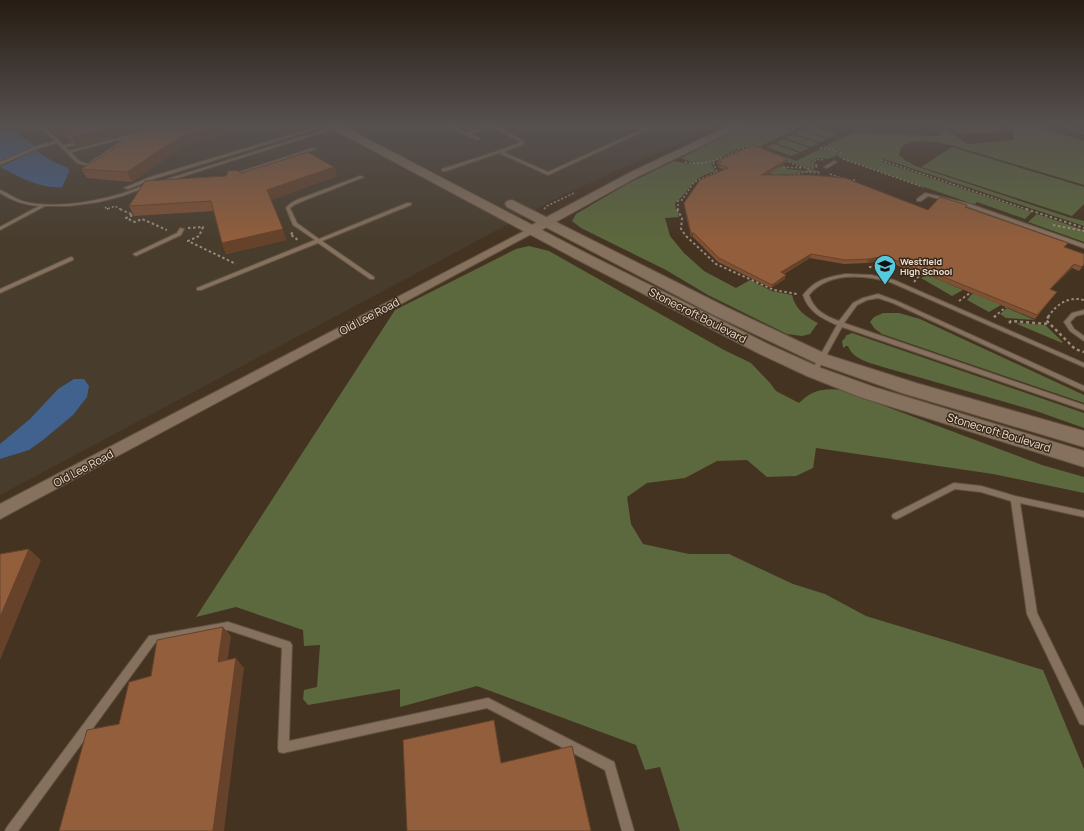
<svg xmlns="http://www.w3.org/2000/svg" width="1084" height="831" font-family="Manrope,sans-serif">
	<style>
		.commercial { fill: #483d2d }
		.green { fill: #5c683d }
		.water { fill: #41618f }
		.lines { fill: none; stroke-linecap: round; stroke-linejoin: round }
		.service-casing { stroke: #615242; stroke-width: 2 }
		.minor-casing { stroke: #615242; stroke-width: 2 }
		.tertiary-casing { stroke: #615242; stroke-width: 2 }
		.secondary-casing { stroke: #615242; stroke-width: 2 }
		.path-far2 { stroke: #988a7c; stroke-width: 1.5; stroke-dasharray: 2 2; stroke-linecap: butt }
		.path-far1 { stroke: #988a7c; stroke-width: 2; stroke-dasharray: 2.5 2.5; stroke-linecap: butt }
		.path { stroke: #988a7c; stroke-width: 2.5; stroke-dasharray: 3 3; stroke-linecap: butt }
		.service { fill: #85715d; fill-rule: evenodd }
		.minor { fill: #85715d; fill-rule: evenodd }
		.tertiary { fill: #85715d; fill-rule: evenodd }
		.secondary { fill: #85715d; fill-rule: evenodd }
		.wall { fill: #7e5134 }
		.shaded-wall { fill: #66422a }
		.building { fill: #925e3c; stroke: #66422a }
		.labels { text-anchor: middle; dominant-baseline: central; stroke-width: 3; stroke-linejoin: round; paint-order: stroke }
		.far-poi-label { font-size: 9px; font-weight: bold; fill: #ece1d6; stroke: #3a2918; text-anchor: start }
		.street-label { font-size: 11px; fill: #ece1d6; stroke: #3a2918 }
	</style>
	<rect width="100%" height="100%" fill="#453322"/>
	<path class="commercial" d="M0,124H721L565,194L0,495Z"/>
	<path class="green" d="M749,124H807L759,147C753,148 751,146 746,147C734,149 722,157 711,163L715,171L714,172C691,177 691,190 675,203L676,210L678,211L679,217L665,218L670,236L684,253L704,271L736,288L750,280L772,291L792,295C795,309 806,317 818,323L810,334L802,336L787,334L708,295L666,270L581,228L572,221L576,214L627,184L674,161L689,164L693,163L681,158Z
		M945,124H992L1005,132L959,134Z
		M1006,124H1031L1084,141V185L954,146C938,142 916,137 901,147L899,155L906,161L918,167L1068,217L1084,221V226L884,159L886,157L880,161L1032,212L1025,219L977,202L975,204L970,203L838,157L841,153L837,150L821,148L855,132L937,136L945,129L968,144L1014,140L1012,127Z
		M811,126L836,134L829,138L804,130Z
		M802,130L827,139L820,142L795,134Z
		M793,135L818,143L811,147L785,138Z
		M784,139L809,148L801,152L776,143Z
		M774,144L799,153L791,156L766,147Z
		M759,147L796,161L820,149L835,150L840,154L828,159L818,158L810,162L816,166L813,167H805L756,149Z
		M952,147L1084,187V204L1072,216L921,167Z
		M777,166L796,168L786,167L787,169L807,171L806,168L822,172H801L789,175L787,174L774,175L767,172Z
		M1037,214L1084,230V242L1028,222Z
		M529,246L549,251L724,350L751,363L770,383L776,391L799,403C812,390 824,388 842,390L1042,465L1084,477V493L993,474L816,448L813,468L796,476L767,477L747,460L717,461L685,478L647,483L627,497L631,524L643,544L689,554H729L793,584L825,594L866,616L1043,670L1084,769V831H680L660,767L645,770L636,745L477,686L400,707V689L308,705L303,699L304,690L317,687L320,645L304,646L303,630L236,607L196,617L395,310L516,249Z
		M928,275L963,290L952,296L921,278Z
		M972,294H976L1001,305L989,312L967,300Z
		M1007,308L1035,320L1006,318L1000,314Z
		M883,313H899L920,319L1084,395V403L882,334L875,329L870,322L874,317Z
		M1018,323L1045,325L1063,342L1062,343L1017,324Z
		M852,333L1084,413V428L1036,411L883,367C871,363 853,360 848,346H845V348L843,347L842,341L846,337L845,336Z"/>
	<path class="water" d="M11,131H15L35,146L0,161V132Z
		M36,150L52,161L68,168L69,172L62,187C39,189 20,177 0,167Z
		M74,379H84L89,386L87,397L73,415L43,440L29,450L0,459V444L30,419L58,389Z"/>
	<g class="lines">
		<g class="service-casing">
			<path id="service" d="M37,124H41L63,145L75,143V145L65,147L69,151L148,130L141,124H145L153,130L129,137L131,138L130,139L88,166L77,163L57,143L36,149L0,165V162L34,147L55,141ZM127,138L87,164L79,161L71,152Z
				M327,124H332L154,179L128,189L124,188L150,177Z
				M442,124H447L467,133L490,124H497L495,125L525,142L522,145L503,152L548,172L643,129L633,124H638L648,129L548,175L499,153L446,171H442V169L498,151L521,142L491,127L470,134L479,138L480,139L478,140Z
				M336,126L339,127L162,183L158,182Z
				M313,148L316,149L234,176L230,175Z
				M834,161L837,162L827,168L824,167Z
				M360,176L364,177L303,201L294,205L290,208L297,223L319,239L407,203H411V205L322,241L374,277V279H370L318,243L201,290H197V288L315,240L293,225L286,208C290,203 294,201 299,199Z
				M148,184L152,185L122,196L99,202L69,206H45L0,230V227L39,206C25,205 12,201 0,193V190C8,193 14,198 22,201C48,209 87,203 113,196C125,193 137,188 148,184Z
				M925,193L970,204L1084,244V248L966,206L928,196L921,201H917V199Z
				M180,228L184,229L181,235L138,255L136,256L133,254L177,233Z
				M71,257L73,258V260L0,293V289Z
				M846,274L871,275L894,280L1084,363V367L890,282C863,275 829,271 809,295C814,310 825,316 839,321L853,303L863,298L878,294L897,301L1084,386V391L893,303L878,298L867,300L857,305L844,323L1084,405V410L842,327L816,374H812L811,372L837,325C821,318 809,312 803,295C815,280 827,277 846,274Z
				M1084,310V314L1076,316L1070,322L1074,329L1084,336V341L1070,331L1064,322L1072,313Z
				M954,483L981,486L1015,496L1084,511V517L1020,503L1037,613L1084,709V725L1080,724L1027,614L1011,501L981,492L955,489L899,518L896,519L893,518L892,516L893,514Z
				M228,622L290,642L292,645L289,741L488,698L614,762L634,831H622L605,770L487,708L283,753L279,752L278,748L282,648L228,630L155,643L18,831H5L7,827L149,636Z"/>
		</g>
		<g class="minor-casing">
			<path id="minor" d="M339,124H350L340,129H334V125Z
				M532,227L535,228L537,230L535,232L0,519V504Z"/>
		</g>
		<g class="tertiary-casing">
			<path id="tertiary" d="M733,124H745L743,126L639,176L536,233H528L526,230L528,227L631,172Z"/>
		</g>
		<g class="secondary-casing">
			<path id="secondary" d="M326,124H339L586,253L772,346L821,368L874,387L1084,451V467L860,397L807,376L760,354L576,259L327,126Z
				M512,200L726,307L828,355L916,383L1084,431V447L902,393L816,363L714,315L507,207L505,204L507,201Z"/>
		</g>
		<path class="path-far2" d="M1056,124L1084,133
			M820,148L834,150L841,153L839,155
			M843,159L923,187
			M785,160C794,164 808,172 818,166L812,162L820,159L823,160
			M881,160L1029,210
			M685,162C708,167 727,156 748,146L750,147
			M783,167L803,168
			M830,174L844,179
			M790,176L805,172L821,173
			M849,180H855
			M105,207L107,209L115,206L122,210
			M544,209L547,206L574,193
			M678,210V201L682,200L694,182L717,172L713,162"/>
		<path class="path-far1" d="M107,209H108
			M120,209L133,215L126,218L135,222L142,219L167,230
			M677,209L682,218L681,229L686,236L716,264L774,290L797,294
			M1026,209L1084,228
			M1053,225L1084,231
			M188,228L203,227L199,236L188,241L236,264
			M293,233L290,234L298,240
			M869,267H881L889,271
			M914,282L920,275
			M959,301L970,293
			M994,317L1006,307
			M1048,317C1057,304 1068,296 1084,300"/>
		<path class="path" d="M1049,316L1046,320L1075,349L1084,352
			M994,317L996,316
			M1009,323L1011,321L1049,324"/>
		<use href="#service" class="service"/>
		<use href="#minor" class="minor"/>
		<use href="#tertiary" class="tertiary"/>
		<use href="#secondary" class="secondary"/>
	</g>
	<path class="wall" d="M45,124H138L141,130L77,147L74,142H72L66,136L59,138Z
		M162,124H262L184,146L132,182L87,178L81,169Z
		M788,159V162L766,175L928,210L967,205L966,207L1068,243L1065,247L1084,254V265L1079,271L1072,268L1050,289L1057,292L1035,319L927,275L925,277L884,260L867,263L844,264L810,258L784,274L785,279L771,288L718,262L693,237H691L684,206V203L724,170L718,167L719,165L717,164L718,161Z
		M334,167L337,176L271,200L286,240L226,254L222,243L214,211L134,216L129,206L226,176L241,173Z"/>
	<path class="shaded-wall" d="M124,124H138L141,130L77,147L72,137Z
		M227,124H262L184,146L132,182L127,172L180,137Z
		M61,127L66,136L59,138L54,129Z
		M788,159V162L760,178L761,175Z
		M334,167L337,176L271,200L267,190Z
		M283,229L286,240L226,254L222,243Z
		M691,233H694L693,237H691Z
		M811,254L810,258L779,276L781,272Z
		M886,256L884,260L867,263L869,259Z
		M1074,264L1072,268L1047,293L1050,289Z
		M786,275L785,279L771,288L772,285Z
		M29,549L41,560L0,660V617Z
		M223,627L231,636L226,671L218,662Z
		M236,658L244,668L224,831H213Z"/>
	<path class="building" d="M49,124H124L72,137L71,133H67L61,127L54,129Z
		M162,124H227L180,137L127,172L81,169L147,128Z
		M753,145L788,159L761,175H810L845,178L928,210L940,197L967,205L965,207L1068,243L1064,247L1084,254V264L1082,267L1074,264L1050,289L1057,292L1037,315L929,271L927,274L886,256L869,259L845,260L811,254L781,272L786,275L772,285L719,258L694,233H691L684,203L700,180L728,168L719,164L722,162L718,161Z
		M308,152L334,167L267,190L283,229L222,243L211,201L129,206L145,181L226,176L228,171L236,170L241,173Z
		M29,549L0,617V554Z
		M223,627L218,662L236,658L213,831H59L87,730L119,724L129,682L151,676L157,640Z
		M494,720L501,763L572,746L591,831H407L403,740Z"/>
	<linearGradient id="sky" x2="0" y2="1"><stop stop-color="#261c13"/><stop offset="0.52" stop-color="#56504f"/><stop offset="1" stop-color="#56504f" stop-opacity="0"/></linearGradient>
	<rect width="1084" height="240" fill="url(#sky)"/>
	<defs>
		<g id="school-pin" transform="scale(1.15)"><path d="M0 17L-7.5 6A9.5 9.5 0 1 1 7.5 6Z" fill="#54cade" stroke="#3a2918"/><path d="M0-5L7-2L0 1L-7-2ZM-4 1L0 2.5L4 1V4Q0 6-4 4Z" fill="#111"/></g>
	</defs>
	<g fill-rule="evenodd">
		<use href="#school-pin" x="885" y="266"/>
	</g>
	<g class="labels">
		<g class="far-poi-label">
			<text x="900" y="261">Westfield<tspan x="900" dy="10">High School</tspan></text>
		</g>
		<g class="street-label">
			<text transform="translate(698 315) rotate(27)">Stonecroft Boulevard</text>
			<text transform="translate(369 316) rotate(-28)">Old Lee Road</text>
			<text transform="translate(999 432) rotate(17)">Stonecroft Boulevard</text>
			<text transform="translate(83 468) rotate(-28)">Old Lee Road</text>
		</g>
	</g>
</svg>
